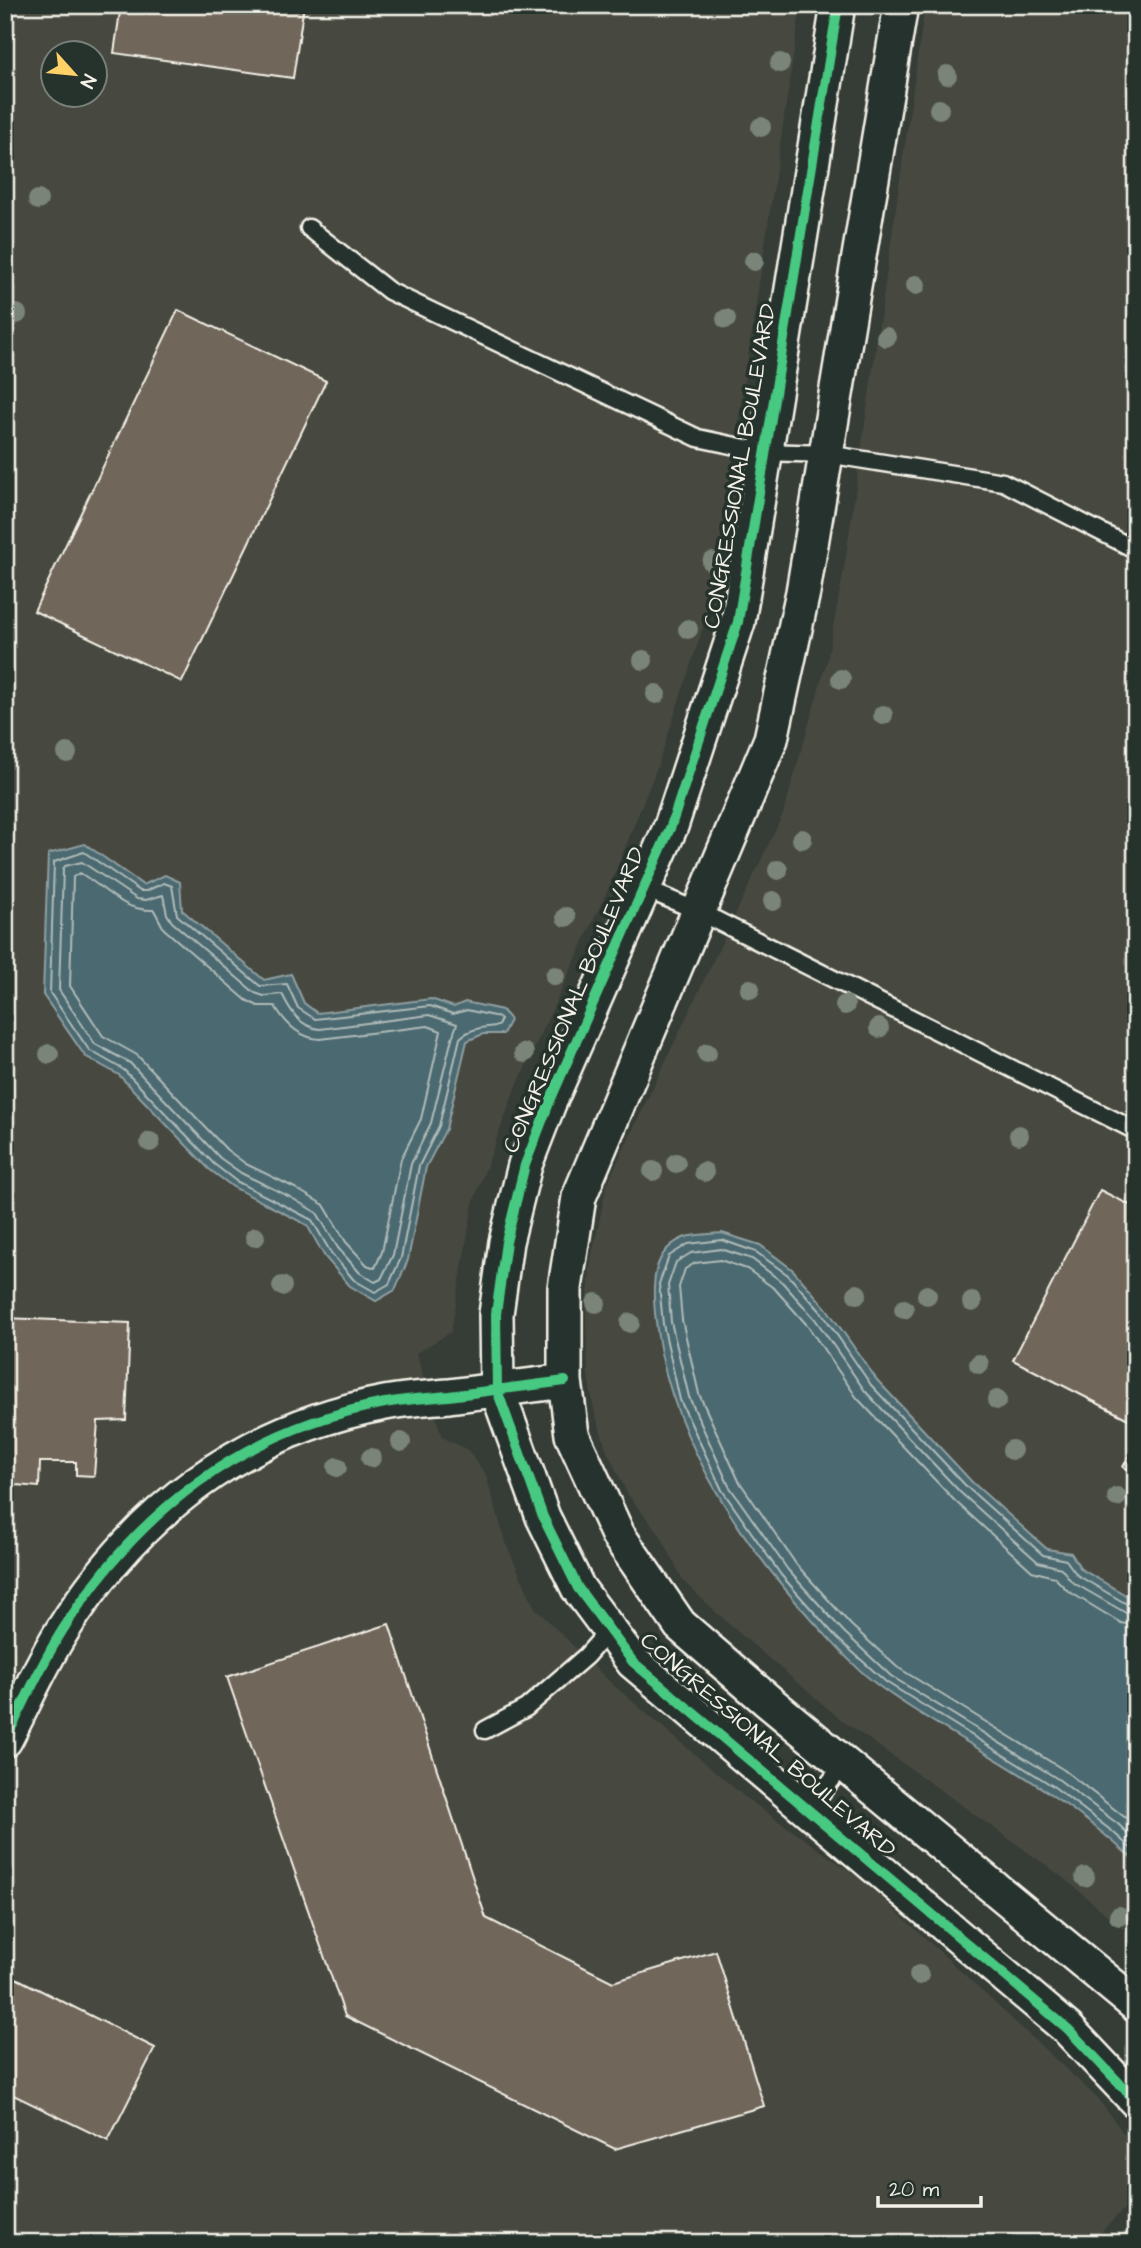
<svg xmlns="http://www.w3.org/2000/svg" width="1141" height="2248" font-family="'Architects Daughter',sans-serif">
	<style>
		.built { fill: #474941; fill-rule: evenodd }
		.water { fill: #4b6971; stroke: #8f9fa1; stroke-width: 2 }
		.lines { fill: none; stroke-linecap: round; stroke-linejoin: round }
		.shore { stroke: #b0bbb8; stroke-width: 2 }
		.building { fill: #71665a; stroke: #f4f1e8; stroke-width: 2 }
		.lane-casing { stroke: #f4f1e8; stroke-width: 21 }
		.street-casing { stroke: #f4f1e8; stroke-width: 38 }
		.lane { stroke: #26332d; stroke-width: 16 }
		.street { stroke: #26332d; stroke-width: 33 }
		.cycleway-casing { stroke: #26332d; stroke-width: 15 }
		.cycleway { stroke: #46c982; stroke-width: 10 }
		.tree { fill: #7a8479 }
		.labels { text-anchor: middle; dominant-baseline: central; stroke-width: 7; stroke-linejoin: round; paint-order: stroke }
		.street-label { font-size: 23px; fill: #f4f1e8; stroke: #26332d }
	</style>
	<rect width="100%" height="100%" fill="#353d36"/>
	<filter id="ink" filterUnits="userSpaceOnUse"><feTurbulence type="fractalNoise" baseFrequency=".0143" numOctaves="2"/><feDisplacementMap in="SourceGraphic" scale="14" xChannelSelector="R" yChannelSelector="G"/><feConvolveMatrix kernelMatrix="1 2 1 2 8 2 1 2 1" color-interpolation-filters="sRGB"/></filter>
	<g filter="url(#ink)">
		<path class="built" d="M5,5H801L711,603L658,765L610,885L514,1092L473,1203L451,1332L416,1353L442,1437L468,1450L486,1475L506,1544L535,1608L612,1684L745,1797L865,1882L1098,2099L1130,2142L1136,2159V2197L1090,2243H5ZM52,52H94V94H52Z
			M925,5H1136V1940L1064,1878L839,1718L732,1627L683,1581L661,1536L628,1495L607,1451L594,1410L588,1375L586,1318L591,1260L607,1184L783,814L827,661L845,563Z"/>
		<path class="water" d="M85,844L143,885L165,875L180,882L182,910L264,980L291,974L304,1003L317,1013L431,999L454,1007L465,1002L502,1010L510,1020L503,1034H483L467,1041L446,1129L426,1167L408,1260L395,1290L376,1301L350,1286L325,1257L307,1225L233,1187L209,1169L119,1075L85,1056L43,995L48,854Z
			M722,1233L760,1245L793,1270L827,1309L877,1380L972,1482L1047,1549L1071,1553L1081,1569L1136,1601V1862C1109,1837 1080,1814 1049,1793C996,1756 936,1727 883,1689C856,1670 833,1643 811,1619C736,1536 665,1427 655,1313C652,1284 652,1249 686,1237C696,1234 711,1234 722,1233Z"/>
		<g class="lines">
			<path class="shore" d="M84,852L140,891H146L164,883L172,886L177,915L260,986L287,984L298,1008L315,1019L430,1006L453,1014L467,1010L498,1017L501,1019L498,1026C485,1027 470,1028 460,1038L439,1126L419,1166L401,1258L389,1284L375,1292L354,1280L331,1253L312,1220L236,1181L214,1164L124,1070L89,1050L50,993L54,862Z
				M82,862L137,899L146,900L163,895L167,914L172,922L255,993L264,996L282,994C290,1010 299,1027 320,1029L429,1015L457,1024L452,1038L431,1123L411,1164L393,1255L381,1279L375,1282L360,1273L338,1248L317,1213L290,1197L241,1173L220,1158L130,1063L95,1044L59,990L63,869L65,866Z
				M80,873C107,889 122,911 154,910L164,929L246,1000L258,1006H275C285,1023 299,1038 320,1039L428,1026L441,1031L421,1119L401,1159L382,1252L375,1268L367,1265L346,1242L324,1205L295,1188L246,1164L227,1150L137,1055L103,1036L70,986L73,877Z
				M1136,1607L1130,1606L1077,1575L1066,1560L1043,1555L967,1487L871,1385L822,1313L788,1275L756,1252L722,1240L688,1244L669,1256L659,1284L663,1324L680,1400L722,1490L781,1575L838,1639L886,1682L1053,1786L1113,1832L1136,1853
				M1136,1615L1126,1613L1072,1582L1061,1568L1038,1562L961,1493L865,1391L815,1319L782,1282L752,1259L721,1249L691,1253L676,1262L668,1285L671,1322L689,1397L729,1486L788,1570L844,1632L891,1676L1058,1779L1118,1824L1136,1841
				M1136,1626L1121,1623L1068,1591L1054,1577L1032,1571L955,1501L857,1398L807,1325L775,1289L747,1269L720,1260L695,1263L685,1269L679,1287L682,1320L699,1394L739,1481L796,1564L851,1625L897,1667L1064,1770L1136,1826"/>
		</g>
		<path class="building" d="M121,5H304L293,78L114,53Z
			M178,310L326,381L182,682L34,611Z
			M1100,1190L1136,1208V1423L1013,1360Z
			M5,1318L130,1323L126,1420L98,1421L94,1476L76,1475V1462H40L39,1487L5,1484Z
			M1136,1443V1473L1123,1467Z
			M389,1624L486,1918L613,1982L716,1951L764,2106L615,2149L345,2016L227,1677Z
			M6,1973L155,2048L108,2141L5,2091Z"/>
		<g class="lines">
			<g class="lane-casing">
				<path id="lane" d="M1131,5L1136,7
					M309,228L389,291L698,438L764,452L827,454L1003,482L1136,550
					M643,888L700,912L1136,1131
					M485,1730L526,1708L586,1656L609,1630
					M809,1809L844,1764"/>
			</g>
			<g class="street-casing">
				<path id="street" d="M838,5L738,622L671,826L549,1103L525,1165L506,1242L496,1314L497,1390L543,1517L578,1588L633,1662L1068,2029L1136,2101
					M901,5L803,592L771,739L579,1197L565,1288V1381L572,1435L618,1535L680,1625L768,1701L1136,2005
					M5,1740C24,1704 40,1666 62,1631C137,1511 244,1429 385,1403C406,1399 428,1398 449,1396C487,1391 526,1386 565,1381"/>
			</g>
			<use href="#lane" class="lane"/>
			<use href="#street" class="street"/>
			<g class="cycleway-casing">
				<path id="cycleway" d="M838,5L738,622L671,826L549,1103L525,1165L506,1242L496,1314L497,1390L543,1517L578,1588L633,1662L1068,2029L1136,2101
					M5,1740C24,1704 40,1666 62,1631C137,1511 244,1429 385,1403C406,1399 428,1398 449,1396C487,1391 526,1386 565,1381"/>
			</g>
			<use href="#cycleway" class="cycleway"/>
		</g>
		<g class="tree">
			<circle cx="780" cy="63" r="10"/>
			<circle cx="947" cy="75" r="10"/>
			<circle cx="939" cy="109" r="10"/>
			<circle cx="761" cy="127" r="10"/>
			<circle cx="38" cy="200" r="10"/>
			<circle cx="754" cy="261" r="10"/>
			<circle cx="916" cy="285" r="10"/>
			<circle cx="17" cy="314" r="10"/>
			<circle cx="726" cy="319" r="10"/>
			<circle cx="886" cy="337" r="10"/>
			<circle cx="712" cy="562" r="10"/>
			<circle cx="688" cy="629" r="10"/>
			<circle cx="643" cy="660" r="10"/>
			<circle cx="841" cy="679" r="10"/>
			<circle cx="656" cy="694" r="10"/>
			<circle cx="883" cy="715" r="10"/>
			<circle cx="67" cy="753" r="10"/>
			<circle cx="802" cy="839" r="10"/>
			<circle cx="778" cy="870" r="10"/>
			<circle cx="773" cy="901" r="10"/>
			<circle cx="566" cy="917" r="10"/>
			<circle cx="555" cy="976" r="10"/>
			<circle cx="750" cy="989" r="10"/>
			<circle cx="845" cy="1005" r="10"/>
			<circle cx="879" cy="1028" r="10"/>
			<circle cx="524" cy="1053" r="10"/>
			<circle cx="707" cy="1053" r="10"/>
			<circle cx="49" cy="1054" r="10"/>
			<circle cx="1019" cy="1135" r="10"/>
			<circle cx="150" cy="1142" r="10"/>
			<circle cx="676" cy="1163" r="10"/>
			<circle cx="653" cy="1171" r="10"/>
			<circle cx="704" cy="1172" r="10"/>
			<circle cx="255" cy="1237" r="10"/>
			<circle cx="282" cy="1286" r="10"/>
			<circle cx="857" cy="1294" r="10"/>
			<circle cx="927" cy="1295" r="10"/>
			<circle cx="972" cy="1302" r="10"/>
			<circle cx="596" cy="1303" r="10"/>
			<circle cx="904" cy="1309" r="10"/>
			<circle cx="630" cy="1323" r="10"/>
			<circle cx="979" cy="1364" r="10"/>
			<circle cx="997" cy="1400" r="10"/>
			<circle cx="401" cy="1442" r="10"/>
			<circle cx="1012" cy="1450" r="10"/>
			<circle cx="371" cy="1458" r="10"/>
			<circle cx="337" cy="1467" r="10"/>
			<circle cx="1117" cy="1497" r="10"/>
			<circle cx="1085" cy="1877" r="10"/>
			<circle cx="1119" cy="1916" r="10"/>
			<circle cx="919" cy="1975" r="10"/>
		</g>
	</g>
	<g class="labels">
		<g class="street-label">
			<text transform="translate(740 466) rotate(-80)">CONGRESSIONAL BOULEVARD</text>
			<text transform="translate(574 1000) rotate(-67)">CONGRESSIONAL BOULEVARD</text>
			<text transform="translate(768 1745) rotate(41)">CONGRESSIONAL BOULEVARD</text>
		</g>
	</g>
	<rect width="1141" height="2248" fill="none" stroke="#26332d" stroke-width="28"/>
	<rect x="14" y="14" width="1113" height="2220" fill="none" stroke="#f4f1e8" stroke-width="2.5" filter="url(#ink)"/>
	<g transform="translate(74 74) rotate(117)"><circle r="33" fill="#26332d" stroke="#787f78" stroke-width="2"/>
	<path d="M0-5L12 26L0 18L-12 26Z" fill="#ffd166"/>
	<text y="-10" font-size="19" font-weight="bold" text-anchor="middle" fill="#f4f1e8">N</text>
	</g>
	<path d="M878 2196v10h103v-10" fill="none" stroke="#f4f1e8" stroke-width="3.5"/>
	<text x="889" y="2196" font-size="21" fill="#f4f1e8" stroke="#26332d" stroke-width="5" paint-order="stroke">20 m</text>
</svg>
